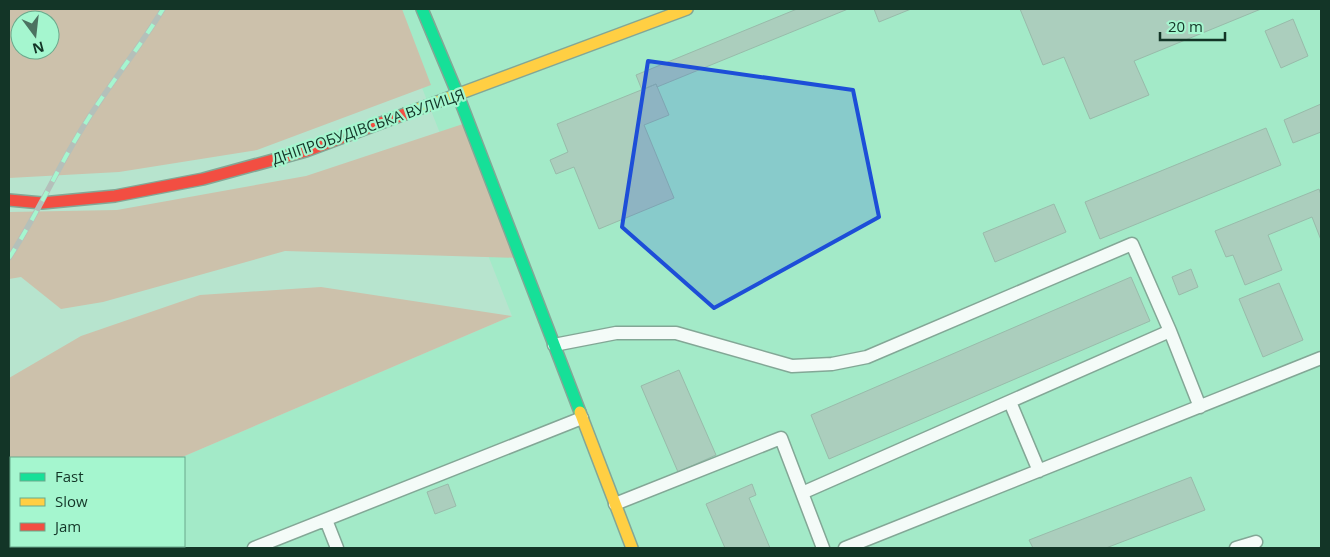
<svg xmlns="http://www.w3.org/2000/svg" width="1330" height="557" font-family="'Open Sans',sans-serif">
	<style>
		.built { fill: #a3eac8 }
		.green { fill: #ccc1ab; fill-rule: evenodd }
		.building { fill: #abcebd; stroke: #98bbaa }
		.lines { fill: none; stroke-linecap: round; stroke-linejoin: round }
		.lane-casing { stroke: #83a796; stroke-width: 15 }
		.fast-casing { stroke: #83a796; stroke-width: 14 }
		.slow-casing { stroke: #83a796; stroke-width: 14 }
		.jam-casing { stroke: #83a796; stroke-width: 14 }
		.lane { stroke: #f4fbf8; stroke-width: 12 }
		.fast { stroke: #16e098; stroke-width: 11 }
		.slow { stroke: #ffcf43; stroke-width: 11 }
		.jam { stroke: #f24e42; stroke-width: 11 }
		.rail-casing { stroke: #b4c0ba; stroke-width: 5.5 }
		.rail { stroke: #a5f6cf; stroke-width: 4; stroke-dasharray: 11; stroke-linecap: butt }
		.marked { fill: #1d4ed8; fill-opacity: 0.2; stroke: #1d4ed8; stroke-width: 4; stroke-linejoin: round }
		.labels { text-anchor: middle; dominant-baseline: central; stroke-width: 4.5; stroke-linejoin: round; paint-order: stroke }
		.street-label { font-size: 15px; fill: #133527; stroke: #a5f6cf }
	</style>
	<rect width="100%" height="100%" fill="#b7e4ce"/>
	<path class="built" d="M391,9H1321V548H9V531L11,530V546H184V458H180L512,316Z"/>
	<path class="green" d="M9,9H402L431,85L257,150L119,172L9,178ZM20,20H50V50H20Z
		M469,122L521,258L285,251L103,302L61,309L21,277L9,279V212L117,210L306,176Z
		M321,287L512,316L180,458H11V530L9,531V378L81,336L200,295Z"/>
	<path class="building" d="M797,9H848L657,87L656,84L642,90L636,75Z
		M874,9H911L879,22Z
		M1020,9H1261L1134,61L1149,95L1090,119L1064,57L1043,65Z
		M1293,19L1308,56L1281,68L1265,31Z
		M656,84L669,115L644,125L674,198L599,229L574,167L556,174L550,160L568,152L557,124Z
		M1321,104V132L1293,143L1284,120Z
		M1266,128L1281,165L1100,239L1085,202Z
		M1319,189L1321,195V240L1312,217L1268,235L1282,270L1245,285L1233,255L1226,257L1215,231Z
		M1054,204L1066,232L995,262L983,233Z
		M1191,269L1198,287L1179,295L1172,277Z
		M1131,277L1150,321L829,459L811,415Z
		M1279,283L1303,340L1263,357L1239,299Z
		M679,370L716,455L678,472L641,386Z
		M1191,477L1205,510L1106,548H1033L1029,540Z
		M448,484L456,506L435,514L427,492Z
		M752,484L756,495L749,498L770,548H725L706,504Z"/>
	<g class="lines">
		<g class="lane-casing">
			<path id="lane" d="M1170,331L1200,407
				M554,345L616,333H676L792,366L832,364L867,357L1132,244L1170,331L802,493
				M1010,402L1039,471
				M615,504L781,438L823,548
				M326,520L337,548
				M254,548L582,418
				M845,548L1321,358
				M1236,548L1256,542"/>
		</g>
		<g class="fast-casing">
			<path id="fast" d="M422,9L458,95L580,412"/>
		</g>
		<g class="slow-casing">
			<path id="slow" d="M405,114L687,9
				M580,412L632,548"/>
		</g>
		<g class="jam-casing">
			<path id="jam" d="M9,200L42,203L115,196L203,179L306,151L405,114"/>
		</g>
		<use href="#lane" class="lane"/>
		<use href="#fast" class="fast"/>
		<use href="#slow" class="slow"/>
		<use href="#jam" class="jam"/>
		<g class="rail-casing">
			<path id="rail" d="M9,258C38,214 59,164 88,119C112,81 140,47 163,9"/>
		</g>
		<use href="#rail" class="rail"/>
	</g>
	<path class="marked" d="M648,61L853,90L879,217L714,308L622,227Z"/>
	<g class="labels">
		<g class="street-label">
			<text transform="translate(368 126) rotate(-19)">ДНІПРОБУДІВСЬКА ВУЛИЦЯ</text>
		</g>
	</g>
	<rect width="1330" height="557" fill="none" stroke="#133527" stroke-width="20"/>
	<rect x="10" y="457" width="175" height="90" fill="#a5f6cf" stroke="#6ba98c"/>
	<rect x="20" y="473" width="25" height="8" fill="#16e098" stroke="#6ba98c"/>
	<text x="55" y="482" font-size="15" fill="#133527">Fast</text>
	<rect x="20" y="498" width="25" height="8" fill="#ffcf43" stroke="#6ba98c"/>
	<text x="55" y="507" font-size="15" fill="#133527">Slow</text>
	<rect x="20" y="523" width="25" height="8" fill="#f24e42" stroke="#6ba98c"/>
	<text x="55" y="532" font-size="15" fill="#133527">Jam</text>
	<g transform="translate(35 35) rotate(165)"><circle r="24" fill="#a5f6cf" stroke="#6ba98c"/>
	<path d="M0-4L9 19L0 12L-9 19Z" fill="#4c7261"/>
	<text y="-8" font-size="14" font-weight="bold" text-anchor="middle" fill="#133527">N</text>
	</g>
	<path d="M1160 32v8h65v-8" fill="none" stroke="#133527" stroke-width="2.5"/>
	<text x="1168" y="32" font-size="15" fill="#133527" stroke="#a5f6cf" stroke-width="4" paint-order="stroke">20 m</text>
</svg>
